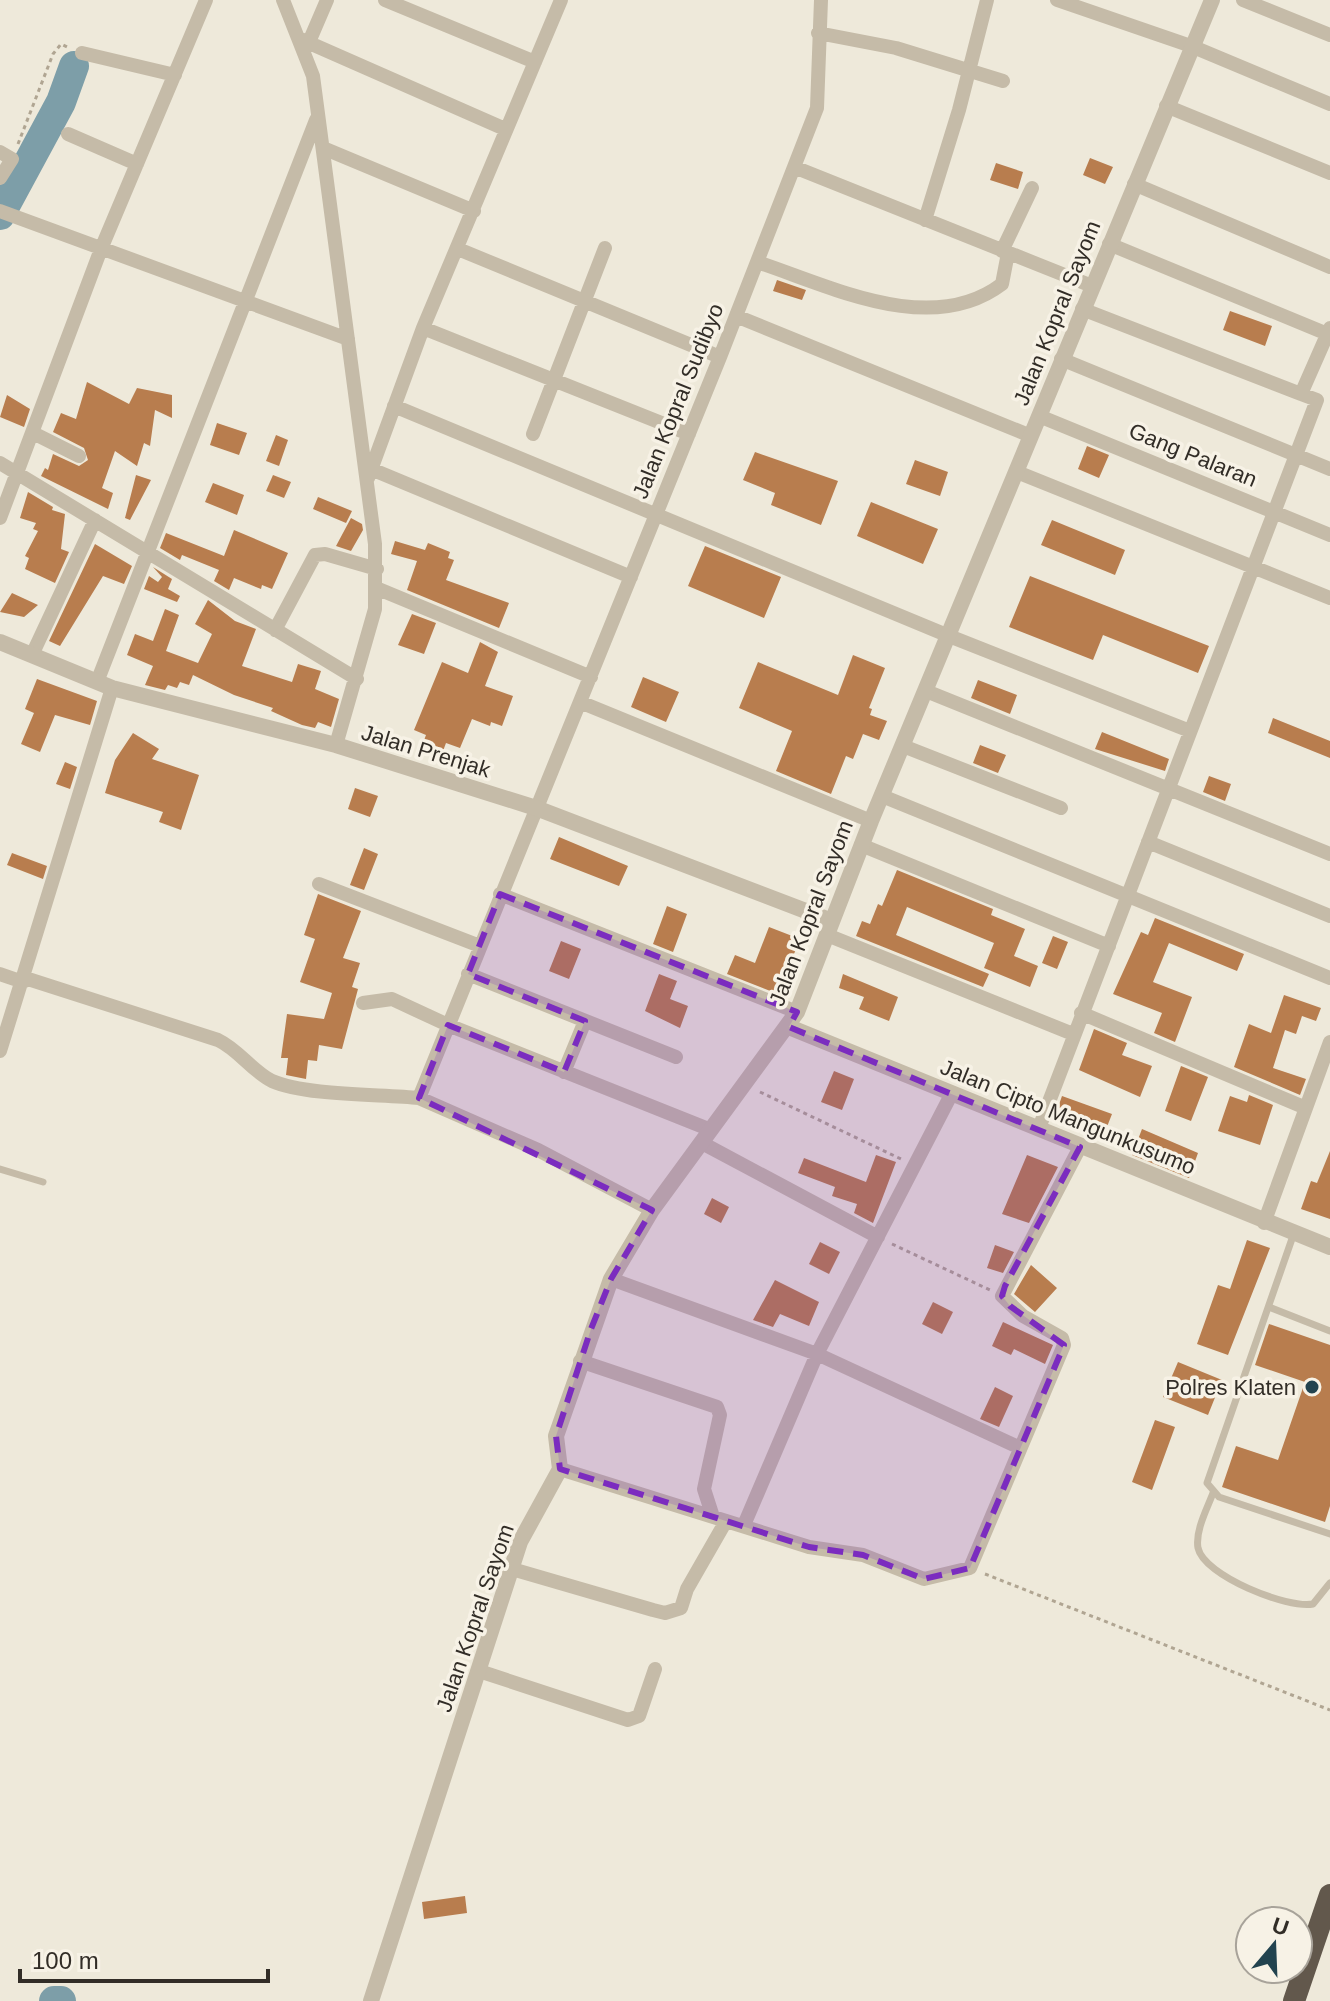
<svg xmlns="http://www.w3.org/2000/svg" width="1330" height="2001" font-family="Helvetica,sans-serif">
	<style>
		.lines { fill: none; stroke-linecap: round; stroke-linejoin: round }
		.river { stroke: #7d9ea8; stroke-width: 30 }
		.building { fill: #b87d4e }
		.path { stroke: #b0a592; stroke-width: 3; stroke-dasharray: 4 4; stroke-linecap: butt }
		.service { stroke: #c5bba8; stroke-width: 7 }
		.minor { stroke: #c5bba8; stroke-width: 14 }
		.tertiary { stroke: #c5bba8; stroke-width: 16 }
		.trunk { stroke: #62584c; stroke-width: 22 }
		.marked { fill: #7b2cbf; fill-opacity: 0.2; stroke: #7b2cbf; stroke-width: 6; stroke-dasharray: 16 10; stroke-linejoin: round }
		.poi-dot { fill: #22434f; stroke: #f7f2e6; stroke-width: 3 }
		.labels { text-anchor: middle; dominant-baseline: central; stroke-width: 7; stroke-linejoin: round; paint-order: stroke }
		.street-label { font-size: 22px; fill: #322d27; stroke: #f7f2e6 }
		.poi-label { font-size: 22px; fill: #322d27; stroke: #f7f2e6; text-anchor: end }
	</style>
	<rect width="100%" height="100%" fill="#eee9da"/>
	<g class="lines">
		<path class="river" d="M0,215L61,102L74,66
			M54,2001H61"/>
	</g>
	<path class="building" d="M1090,158L1113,167L1105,184L1083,175Z
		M996,163L1023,172L1018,189L990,180Z
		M777,280L806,290L802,300L773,291Z
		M1230,311L1272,326L1265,346L1223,330Z
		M87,382L129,404L137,388L172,395V418L155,410L150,446L144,443L137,466L115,451L102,488L113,493L108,509L41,476L45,468L48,470L53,454L79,466L88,460L84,448L53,432L61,413L76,419Z
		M7,395L30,409L24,427L0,417Z
		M217,423L247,433L239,455L210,445Z
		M276,435L288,440L279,466L266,461Z
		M1087,446L1109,455L1099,478L1078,469Z
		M755,452L838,481L821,525L771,505L775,493L743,480Z
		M915,460L948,472L940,496L906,484Z
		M136,475L151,480L130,520L125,518Z
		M273,475L291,482L284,498L266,491Z
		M213,483L244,495L237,515L205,502Z
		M28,492L53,507L52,510L65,514L61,549L69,552L55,583L25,569L29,558L25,556L38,531L33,529L36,523L20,518Z
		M318,497L352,511L346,523L313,509Z
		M871,502L938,529L923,564L857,536Z
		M351,518L362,524L363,530L351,551L336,546Z
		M1052,520L1125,550L1115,575L1041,545Z
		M234,530L288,553L272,589L262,585L261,589L234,578L229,590L214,581L219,570L182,555L180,560L160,548L166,533L224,556Z
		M395,541L425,550L428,543L450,552L448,558L454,560L446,580L509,603L499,628L407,590L417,561L391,554Z
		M95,544L132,566L124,584L103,576L60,646L49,641Z
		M705,546L781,577L764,618L688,586Z
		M153,567L172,579L168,589L180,596L177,602L144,589L149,576L158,582L162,577Z
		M1030,576L1209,646L1198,673L1103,635L1093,660L1009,627Z
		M12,593L38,605L24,617L0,612Z
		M208,600L235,621L256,629L242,666L292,682L298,664L321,671L315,689L339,699L331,727L318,722L315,728L302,725L271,711L273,708L234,695L193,675L189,685L180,682L177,688L168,685L165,690L145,685L153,666L127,655L135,634L153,641L165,609L179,615L166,651L198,663L212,634L195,624Z
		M412,614L436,623L424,654L398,645Z
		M480,642L498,652L485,686L513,696L502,726L491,722L490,726L472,719L460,748L446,743L443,751L423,743L426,735L414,730L442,662L468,673Z
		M853,655L885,668L869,708L872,709L870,715L887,721L879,740L863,734L853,759L846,756L831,794L776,771L792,731L739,708L758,662L838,695Z
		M643,677L679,692L666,722L631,707Z
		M37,679L97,701L90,725L55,715L40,752L21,744L34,713L25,709Z
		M978,680L1017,695L1010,714L971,698Z
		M1273,718L1330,741V758L1268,733Z
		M1102,732L1169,759L1165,771L1095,749Z
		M133,733L159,749L152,759L199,775L181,830L159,822L163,812L105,793L115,760Z
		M980,745L1006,755L998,773L973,763Z
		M65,762L77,767L70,789L56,784Z
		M1209,776L1231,784L1225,801L1203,792Z
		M355,788L378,796L370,817L348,809Z
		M559,837L628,866L619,886L550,859Z
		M364,848L378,854L364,890L350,885Z
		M12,853L47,866L43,879L7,865Z
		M897,870L993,909L991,915L1025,929L1014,956L1038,966L1030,987L984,968L994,943L907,907L896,935L989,974L983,987L856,936L862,921L870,924L878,904L882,906Z
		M318,894L361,911L343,958L360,963L352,987L358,989L342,1049L319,1045L317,1061L308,1060L306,1079L286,1075L288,1058H281L287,1014L324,1019L332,993L300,982L315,939L304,935Z
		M667,906L687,914L673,952L653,944Z
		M1155,918L1244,954L1237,971L1169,943L1153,982L1192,997L1175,1042L1154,1033L1162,1013L1113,994L1141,932L1148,935Z
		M769,927L800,939L778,994L727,974L735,955L755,963Z
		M1053,936L1068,942L1057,969L1042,963Z
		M561,941L581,949L569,979L549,971Z
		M659,974L677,981L670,999L688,1006L680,1028L645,1011Z
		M843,974L898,997L889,1021L859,1009L864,997L839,988Z
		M1284,995L1321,1008L1316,1021L1302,1016L1296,1034L1285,1030L1273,1068L1306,1079L1300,1095L1234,1067L1249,1024L1271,1033Z
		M1094,1029L1127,1043L1122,1055L1152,1066L1140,1097L1079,1070Z
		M1181,1066L1208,1077L1191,1121L1165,1111Z
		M834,1071L854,1079L842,1110L821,1102Z
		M1249,1095L1273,1105L1260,1145L1218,1131L1230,1096L1247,1102Z
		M1062,1096L1112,1114L1103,1137L1054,1119Z
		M1142,1129L1198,1153L1189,1178L1132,1155Z
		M1330,1151V1219L1301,1209L1311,1181L1317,1183Z
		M876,1155L896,1162L873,1223L854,1213L857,1204L832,1196L835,1187L798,1173L804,1158L866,1182Z
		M1027,1155L1058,1167L1029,1223L1002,1214Z
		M712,1198L729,1207L721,1223L704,1214Z
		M1247,1240L1270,1248L1228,1355L1197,1344L1218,1285L1230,1289Z
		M820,1242L840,1252L829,1274L809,1264Z
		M995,1245L1014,1252L1003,1273L987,1268Z
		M1031,1265L1057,1288L1035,1312L1014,1294Z
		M775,1280L819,1302L809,1326L780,1314L773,1327L753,1320Z
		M933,1302L953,1312L942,1334L922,1324Z
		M1003,1322L1053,1345L1045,1364L1014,1349L1011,1355L992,1346Z
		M1269,1324L1330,1345V1506L1325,1522L1222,1487L1236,1446L1278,1460L1305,1382L1255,1365Z
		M1178,1362L1222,1380L1208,1415L1163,1397Z
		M995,1387L1013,1396L999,1427L980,1419Z
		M1155,1420L1175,1427L1152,1490L1132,1482Z
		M465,1896L467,1913L424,1919L422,1902Z"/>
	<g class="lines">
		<path class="path" d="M18,144L53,54L61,44L67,47
			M760,1092L901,1159
			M892,1244L990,1290
			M985,1574L1330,1710"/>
		<path class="service" d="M0,1169L43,1182
			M1294,1233L1207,1483L1219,1497L1330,1534
			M1269,1307L1330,1331
			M1213,1493C1207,1509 1195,1531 1198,1548C1204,1576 1288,1609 1313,1604L1330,1583"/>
		<path class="minor" d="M283,0L313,76L375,544V609L336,745
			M385,0L535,62
			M1057,0L1191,46L1330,104
			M1243,0L1330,35
			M818,33L896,48L1003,81
			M298,38L505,129
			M309,42L327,0
			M82,53L175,75
			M1166,106L1330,173
			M68,134L137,164
			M323,148L474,211
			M0,152L12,159L0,178
			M794,167L1092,286
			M1134,184L1330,267
			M0,211L348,339
			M925,220L959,110L987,0
			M1109,244L1330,335
			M458,249L720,357
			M1002,251L1032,188
			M757,262C830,286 931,338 1002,284L1008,253
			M1082,309L1301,394
			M736,316L1031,436
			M423,328L689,434
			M1061,359L1330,469
			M394,406L949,636L1190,731
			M1039,416L1330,535
			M33,433L79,456
			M533,434L605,248
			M0,463L357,679
			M371,469L631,577
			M1017,472L1330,598
			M368,478L423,328L561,0
			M0,518L101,249L206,0
			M376,588L591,677
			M275,630L315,555L325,554L377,569
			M32,655L95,520
			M97,682L316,120
			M926,691L1330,854
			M580,702L871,821
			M903,746L1061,808
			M882,796L1330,978
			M1148,842L1330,916
			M861,845L1109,946
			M319,884L480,946
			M500,894L797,1012
			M827,935L1073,1034
			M0,974L23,982
			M468,974L676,1057
			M25,978L218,1040C239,1050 252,1071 272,1081C306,1096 381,1094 419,1098
			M363,1003L392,999L448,1025L711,1130
			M1081,1013L1306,1108
			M0,1051L112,688
			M564,1072L585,1021
			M1039,1128L1317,400L1301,394L1330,328
			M702,1143L878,1237
			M652,1210L538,1150L419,1098L720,357L817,108L821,0
			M1264,1223L1330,1042
			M611,1279L817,1354L1018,1447
			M580,1361L717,1407L720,1415L704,1489L713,1517
			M560,1469L809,1547L863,1555L924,1579L970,1568L1064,1345L1062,1338L1023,1316L1002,1296L1080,1147
			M744,1525L817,1354L952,1093
			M512,1569L653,1610L665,1613L681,1608L687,1589L726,1521
			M479,1671L628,1720L639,1716L655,1669"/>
		<path class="tertiary" d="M0,642L112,688L336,745L536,808L832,921
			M789,1027L1330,1247
			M371,2001L520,1542L560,1469L556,1436L611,1279L652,1210L797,1012L871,821L1212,0"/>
		<path class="trunk" d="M1294,2001L1330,1895"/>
	</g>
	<path class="marked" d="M500,894L797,1012L789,1027L1080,1147L1005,1286L1002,1296L1010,1306L1064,1345L970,1568L924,1579L863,1555L809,1547L560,1469L556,1436L591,1329L611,1279L652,1210L419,1098L448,1025L564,1072L585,1021L468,974Z"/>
	<circle class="poi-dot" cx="1312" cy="1387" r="8"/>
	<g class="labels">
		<g class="street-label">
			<text transform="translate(1057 313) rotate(-68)">Jalan Kopral Sayom</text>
			<text transform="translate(678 401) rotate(-68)">Jalan Kopral Sudibyo</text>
			<text transform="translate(1193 455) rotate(22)">Gang Palaran</text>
			<text transform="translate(426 751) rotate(17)">Jalan Prenjak</text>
			<text transform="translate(811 913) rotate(-69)">Jalan Kopral Sayom</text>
			<text transform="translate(1068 1117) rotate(22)">Jalan Cipto Mangunkusumo</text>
			<text transform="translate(475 1618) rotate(-71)">Jalan Kopral Sayom</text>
		</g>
		<g class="poi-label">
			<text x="1296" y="1387">Polres Klaten</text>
		</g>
	</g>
	<g transform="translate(1274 1945) rotate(19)"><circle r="38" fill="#f7f2e6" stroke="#a8a39a" stroke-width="2"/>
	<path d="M0-6L14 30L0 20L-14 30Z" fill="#22434f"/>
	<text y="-12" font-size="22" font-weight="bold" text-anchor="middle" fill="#322d27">U</text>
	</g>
	<path d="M20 1969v12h248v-12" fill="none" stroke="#322d27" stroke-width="4"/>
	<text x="32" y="1969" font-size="24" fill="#322d27" stroke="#f7f2e6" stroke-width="6" paint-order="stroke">100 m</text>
</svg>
